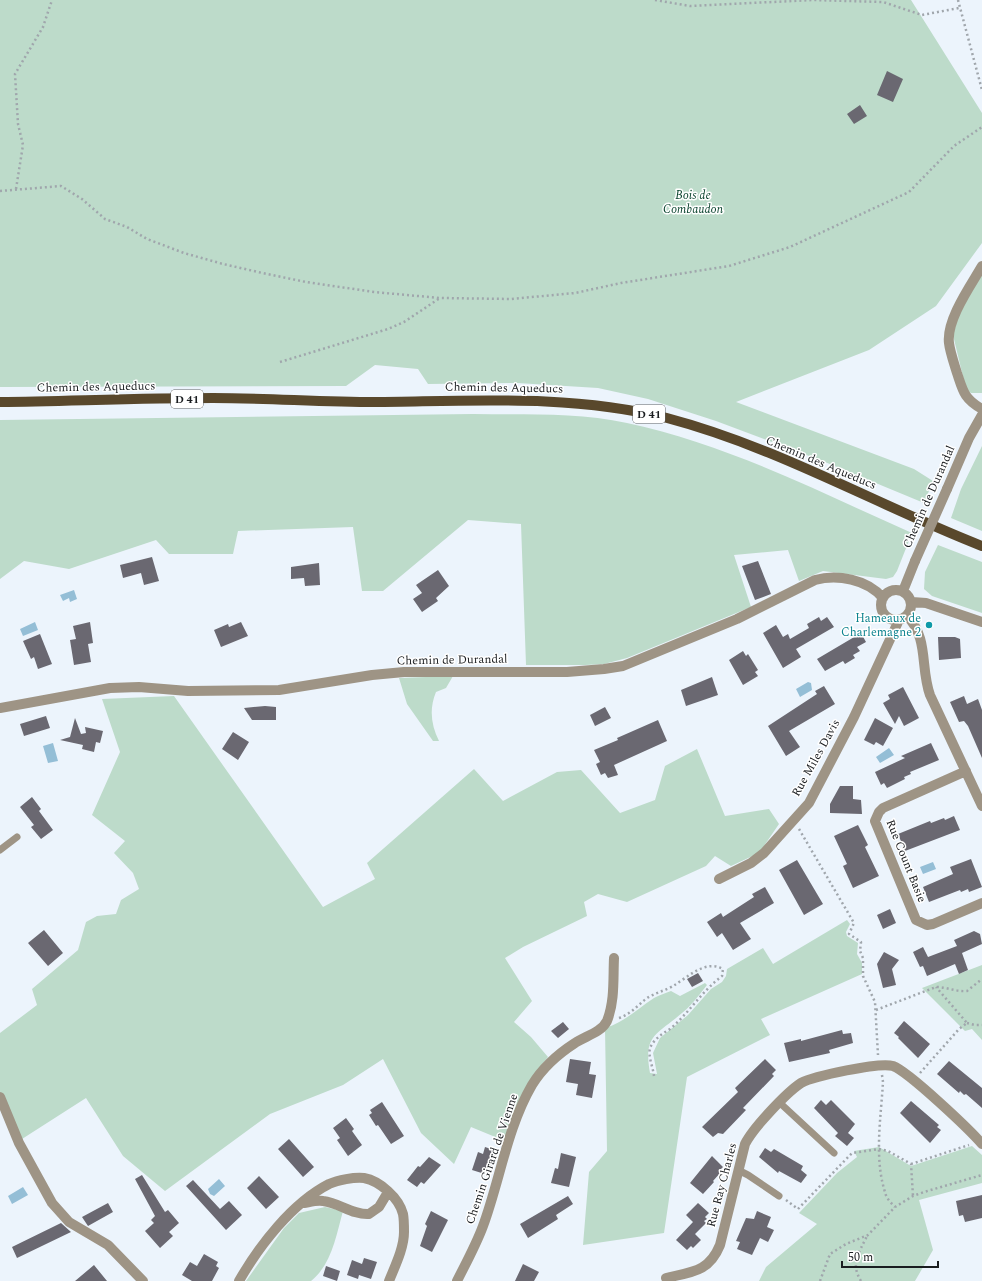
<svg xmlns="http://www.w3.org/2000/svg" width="982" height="1281" font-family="Spectral,serif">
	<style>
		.green { fill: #bddbca }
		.water { fill: #94bed6 }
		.building { fill: #6a6871 }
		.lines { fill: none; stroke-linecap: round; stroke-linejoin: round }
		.path { stroke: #a0a6ac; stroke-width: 2.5; stroke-dasharray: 2 3; stroke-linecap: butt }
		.service { stroke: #9e9485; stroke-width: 7 }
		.minor { stroke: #9e9485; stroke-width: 10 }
		.primary { stroke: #59482c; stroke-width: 10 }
		.minor-bridge { stroke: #9e9485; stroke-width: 10 }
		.culture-dot { fill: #0f9aa8; stroke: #fff; stroke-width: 1.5 }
		.labels { text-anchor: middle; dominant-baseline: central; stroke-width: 3; stroke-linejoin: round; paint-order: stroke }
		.shield { fill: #fff; stroke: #5f6163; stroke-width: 1 }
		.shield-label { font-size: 11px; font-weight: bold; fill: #1a1d20 }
		.park-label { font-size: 12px; font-style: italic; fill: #033e28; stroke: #fff }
		.street-label { font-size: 12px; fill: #1a1d20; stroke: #fff }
		.culture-label { font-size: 12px; fill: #0d838f; stroke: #fff; text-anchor: end }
	</style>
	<rect width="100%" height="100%" fill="#ecf4fc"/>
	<path class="green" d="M0,0H911L982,113V243L936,306L869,350L736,402L914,469L933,481L924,503L825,462L716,421L648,399L598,388L517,383L428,384L418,369L375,365L346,386L0,387Z
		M982,274V393H971L966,389L953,335L959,313Z
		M473,414C524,415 577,412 627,423C727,444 819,492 912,533L897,571L893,577L886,579L823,571L799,581L788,550L734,555L751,607L627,658L604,664L585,665H526L521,524L468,520L383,591H362L353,527L238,531L233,554H169L156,540L69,569L24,561L0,579V420Z
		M982,446V531L951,518L961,489Z
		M938,545L982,562V613L932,596L924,589L925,572Z
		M453,676L446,688L436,692C429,709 431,725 439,741H433L407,704L399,678Z
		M174,696L323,907L375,879L367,863L474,769L503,801L557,772L581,770L620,813L655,800L665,766L697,749L725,816L769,809L779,824L759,853L731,866L715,856L706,866L627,902L598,894L584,902L587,916L523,947L505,958L532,1001L514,1022L531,1037L548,1057C523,1086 518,1105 505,1141L471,1127L454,1164L421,1133L383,1059L343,1085L270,1114L165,1191L123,1156L86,1098L22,1139L0,1092V1033L37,1005L32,989L78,950L86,922L97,916L116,914L121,900L139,889L133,873L114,853L125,841L92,815L120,752L102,699Z
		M847,920L850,924L846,932L847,936L858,943L857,954L862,963V974L761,1019L770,1035L687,1077L664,1233L583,1245L589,1172L607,1151L605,1028C625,1022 637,1009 654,998C659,995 666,993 671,991L680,996L705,983L707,985C699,995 692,1005 682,1013C657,1035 643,1034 650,1073L657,1074L653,1053L660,1038L688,1015L711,989L722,982L726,976L727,969L763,948L773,964Z
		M982,965V1040L972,1029L965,1031L922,988Z
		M972,1146L982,1155V1183L919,1200L933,1250L915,1281H759L766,1267L817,1224L799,1213L837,1173L857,1157L854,1151L879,1147L911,1166Z
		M325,1207L343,1211C336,1236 332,1264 311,1281H246L284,1228L299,1213Z"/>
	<path class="water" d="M74,590L77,599L70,602L69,598L63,601L60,595Z
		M35,622L38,630L23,636L20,629Z
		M808,682L811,683L812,690L800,697L796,689Z
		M53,743L58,761L48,763L43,746Z
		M889,748L894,755L880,763L876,757Z
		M933,862L936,869L923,874L920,867Z
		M219,1179L225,1186L214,1196L210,1194L208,1189Z
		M23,1187L28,1195L12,1204L8,1196Z"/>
	<path class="building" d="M887,71L903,79L893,102L877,95Z
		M860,105L867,116L854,124L847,114Z
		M152,557L159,581L144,585L141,573L123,578L120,565Z
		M758,561L771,594L755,600L742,566Z
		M319,563L320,585L305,586L304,578L291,579V567Z
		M438,570L449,586L436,598L438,601L422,612L413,599L422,593L416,585Z
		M819,617L821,621L827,617L834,627L796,649L801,657L783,668L763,633L776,625L783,637L788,634L790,639L809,628L807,624Z
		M90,622L93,643L88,644L91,662L74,665L70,640L76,639L73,626Z
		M241,622L248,636L221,647L214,630L228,624L229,627Z
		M861,633L866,642L857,647L860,651L853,655L855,658L845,664L843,661L825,671L817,659Z
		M40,634L52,664L38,669L34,657L31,659L23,641Z
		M938,637H955L960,639L961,658L939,660Z
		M743,651L746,656L748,654L758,670L755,672L758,676L743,685L729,660Z
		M712,677L718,695L686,706L681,690Z
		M824,686L835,704L789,731L800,747L786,756L768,726L817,694L815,691Z
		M903,687L919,718L904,726L899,716L895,724L883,703L890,699L888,695Z
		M964,696L967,704L978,699L982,710V758L968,726L964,721L959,722L950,702Z
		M265,706L276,707V720H252L244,708Z
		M605,707L611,718L595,726L590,715Z
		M46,716L50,728L24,736L20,724Z
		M75,718L81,734L86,733L85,727L103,731L100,743L96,742L94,752L82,749L83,745L60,740L70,737Z
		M875,718L893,728L883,746L876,742L874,745L864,740Z
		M658,720L667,741L614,765L618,775L608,778L605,773L601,775L596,764L600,762L594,750L618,740L617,738Z
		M233,732L249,742L238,760L222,749Z
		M931,743L939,760L910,772L911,774L904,777L905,779L887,788L884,783L881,785L875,772L905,758L901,756Z
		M840,786H853V799L861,800L862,814L830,813V804Z
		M32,797L41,809L39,811L53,830L41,839L31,827L34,825L20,807Z
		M954,816L960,830L905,851L898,834L930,821L931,823L944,818L945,820Z
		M858,825L868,845L865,847L879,876L853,888L843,866L847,864L834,836Z
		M971,859L982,887L969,892L968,889L961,892L960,890L929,902L923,887L953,874L950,867Z
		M797,860L823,904L804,915L779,870Z
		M765,887L774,903L740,923L751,939L733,950L722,933L717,937L707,922L721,913L723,917L754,897L752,894Z
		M890,909L896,923L883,929L877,915Z
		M44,930L63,953L48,966L28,943Z
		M974,931L980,934L982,944L962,953L968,970L959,974L955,964L927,976L923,966L920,967L913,952L923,947L928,957L957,946L954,940Z
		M884,952L899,960L892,969L896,985L883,988L877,964Z
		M698,973L703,981L692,987L687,979Z
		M904,1021L930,1044L918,1058L898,1038L899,1037L894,1033Z
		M563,1022L569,1029L558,1038L551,1031Z
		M842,1030L843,1034L851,1033L853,1043L829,1050L830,1053L789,1062L784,1043L801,1039V1041Z
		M570,1059L591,1062L589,1074L596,1075L592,1098L576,1095L578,1084L566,1082Z
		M765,1059L776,1070L772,1074L774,1076L743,1108L746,1110L723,1134L718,1133L713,1137L702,1127L738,1092L735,1088Z
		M949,1061L982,1088V1108L966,1094L964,1095L960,1091L959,1093L937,1074Z
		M821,1100L826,1105L831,1100L855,1124L848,1133L854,1138L847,1146L835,1136L838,1133L814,1108Z
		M911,1101L939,1125L937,1127L941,1130L930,1143L900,1113Z
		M382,1102L404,1136L391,1144L378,1125L376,1126L369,1115L372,1113L370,1110Z
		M346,1118L354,1129L352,1131L362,1145L348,1156L337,1140L340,1138L333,1128Z
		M289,1139L314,1167L303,1177L278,1149Z
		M485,1147L497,1151L488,1175L472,1170L478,1152L483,1154Z
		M765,1148L771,1152L774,1149L803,1166L801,1170L807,1175L801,1183L779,1171L778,1173L759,1157Z
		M561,1153L576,1157L569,1187L551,1183L555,1168L558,1169Z
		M712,1156L723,1167L719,1171L721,1172L713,1181L714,1182L703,1194L690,1183Z
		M429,1157L441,1165L424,1184L421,1182L417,1187L407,1180L418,1166L420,1167Z
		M142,1175L165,1212L168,1210L179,1223L169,1232L173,1236L160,1248L145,1231L154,1223L151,1220L155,1216L135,1179Z
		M259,1176L279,1197L266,1209L247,1188Z
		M193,1180L220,1209L229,1201L242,1215L226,1230L186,1186Z
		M982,1195V1218L965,1222L963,1215L959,1216L956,1201Z
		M568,1196L573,1204L556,1215L558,1219L528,1238L520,1224Z
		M108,1203L113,1212L88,1226L82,1217Z
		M698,1203L709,1213L705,1217L707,1219L704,1221L706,1223L695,1234L701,1240L693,1248L691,1246L687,1250L676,1240L693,1222L686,1215Z
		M431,1211L448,1220L432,1252L420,1246L427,1226L425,1224Z
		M757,1211L771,1217L767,1227L774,1230L768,1242L760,1238L752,1255L737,1249L740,1242L736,1241L746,1218L754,1219Z
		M61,1223L71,1232L17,1258L12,1247Z
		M204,1254L218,1262L216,1266L219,1268L212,1281H192L182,1275L190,1262L197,1266Z
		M364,1258L377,1262L371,1279L359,1275L358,1279L347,1275L352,1260L362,1264Z
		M523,1264L539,1272L534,1281H515Z
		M94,1265L107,1281H75Z
		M326,1266L340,1271L337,1281L323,1276Z"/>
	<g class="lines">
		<path class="path" d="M655,0L690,6L813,0L883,2L922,15L959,8
			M958,0L982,90
			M16,189L23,145L18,124L15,74L43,27L52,0
			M0,191L61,186L82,199L105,219L127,227L147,239L184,253L223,264L267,274L306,282L374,292L440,298L511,299L575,293L621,283L729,266L790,247L909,192L954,146L982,127
			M280,362L388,329L404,322L440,298
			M799,829L854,923L849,934L861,942L860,951L863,958V976L875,1002L878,1055
			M876,1010L936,987C947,987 956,992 967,991L982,979
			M619,1018C631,1014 638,1005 647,998C655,993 664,991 673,986C687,978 705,959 723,969L722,976C702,991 689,1013 670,1029C662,1034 654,1039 650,1048C648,1057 653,1067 654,1076
			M967,1023L975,1025H982
			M920,1073L959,1029L967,1023L936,987
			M882,1075L883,1082C881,1117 874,1158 885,1192C886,1198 891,1203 895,1207
			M911,1164L969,1145
			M786,1200L798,1209L852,1153L879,1149L888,1151L911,1164L913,1196
			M820,1281L830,1254L846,1244L868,1235L895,1207L913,1196L924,1192L982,1175
			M861,1281C850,1263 859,1253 867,1236"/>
		<path class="service" d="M0,850L17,837
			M780,1103L834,1153
			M738,1170L748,1175L779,1196"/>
		<path class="minor" d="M982,266C971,285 946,320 949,343C950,352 954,363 957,373C963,391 964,399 982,409
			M947,489L969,438L982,415
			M881 605a15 15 0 1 1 30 0a15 15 0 1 1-30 0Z
			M903,591L915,561
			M912,602L926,603L982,622
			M907,616C929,638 920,667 930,695L982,806
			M0,708L110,688L139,687L188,691L279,690L372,675L404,672H567L604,669L623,666L737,619L815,580C837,574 867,579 883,598
			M966,771L883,808L879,812L875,821L916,920L927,925L933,924L982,903
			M719,879L751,863L764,853L809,803L854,717L899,620
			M0,1097L19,1143L52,1203L69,1222L108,1245L143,1281
			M304,1203C310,1202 317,1200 323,1201C340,1203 352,1215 369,1214L379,1207L388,1192
			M666,1278C692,1272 709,1272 720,1245L745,1144C753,1128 786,1093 801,1083C814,1076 879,1062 893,1066C909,1072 970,1130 982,1144
			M239,1281C259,1246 292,1203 329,1184C338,1180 354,1177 364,1178C380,1181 399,1198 403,1214C404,1219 404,1226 404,1232C404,1248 395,1266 389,1281
			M457,1281C466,1263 476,1245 483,1226C500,1180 507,1128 532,1085C543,1067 558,1054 575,1043C585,1036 601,1033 607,1021C615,1001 613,978 614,958"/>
		<path class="primary" d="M0,402C71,401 142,398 213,398C267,398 321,402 375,402C473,401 571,394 667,418C777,447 877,505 982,546"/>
		<path class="minor-bridge" d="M915,561L947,489"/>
	</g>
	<circle class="culture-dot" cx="929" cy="625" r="4"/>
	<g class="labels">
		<g class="shield">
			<rect x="171" y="390" width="32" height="18" rx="3"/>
			<rect x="633" y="405" width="32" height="18" rx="3"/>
		</g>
		<g class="shield-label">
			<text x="187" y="399">D 41</text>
			<text x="649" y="414">D 41</text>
		</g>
		<g class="park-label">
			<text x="693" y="195">Bois de<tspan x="693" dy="14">Combaudon</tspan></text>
		</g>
		<g class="street-label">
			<text transform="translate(96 387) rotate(-1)">Chemin des Aqueducs</text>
			<text transform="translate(504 388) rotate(1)">Chemin des Aqueducs</text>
			<text transform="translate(821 463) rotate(23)">Chemin des Aqueducs</text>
			<text transform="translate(929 497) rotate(-66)">Chemin de Durandal</text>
			<text transform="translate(452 660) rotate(-1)">Chemin de Durandal</text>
			<text transform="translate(816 758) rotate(-61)">Rue Miles Davis</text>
			<text transform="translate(906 861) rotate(68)">Rue Count Basie</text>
			<text transform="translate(492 1159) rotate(-71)">Chemin Girard de Vienne</text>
			<text transform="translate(722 1185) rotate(-75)">Rue Ray Charles</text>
		</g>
		<g class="culture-label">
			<text x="921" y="618">Hameaux de<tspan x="921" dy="14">Charlemagne 2</tspan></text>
		</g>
	</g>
	<path d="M842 1261v6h96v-6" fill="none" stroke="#1a1d20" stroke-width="2"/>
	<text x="848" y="1261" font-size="12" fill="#1a1d20" stroke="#ffffff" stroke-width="3" paint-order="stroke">50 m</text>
</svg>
